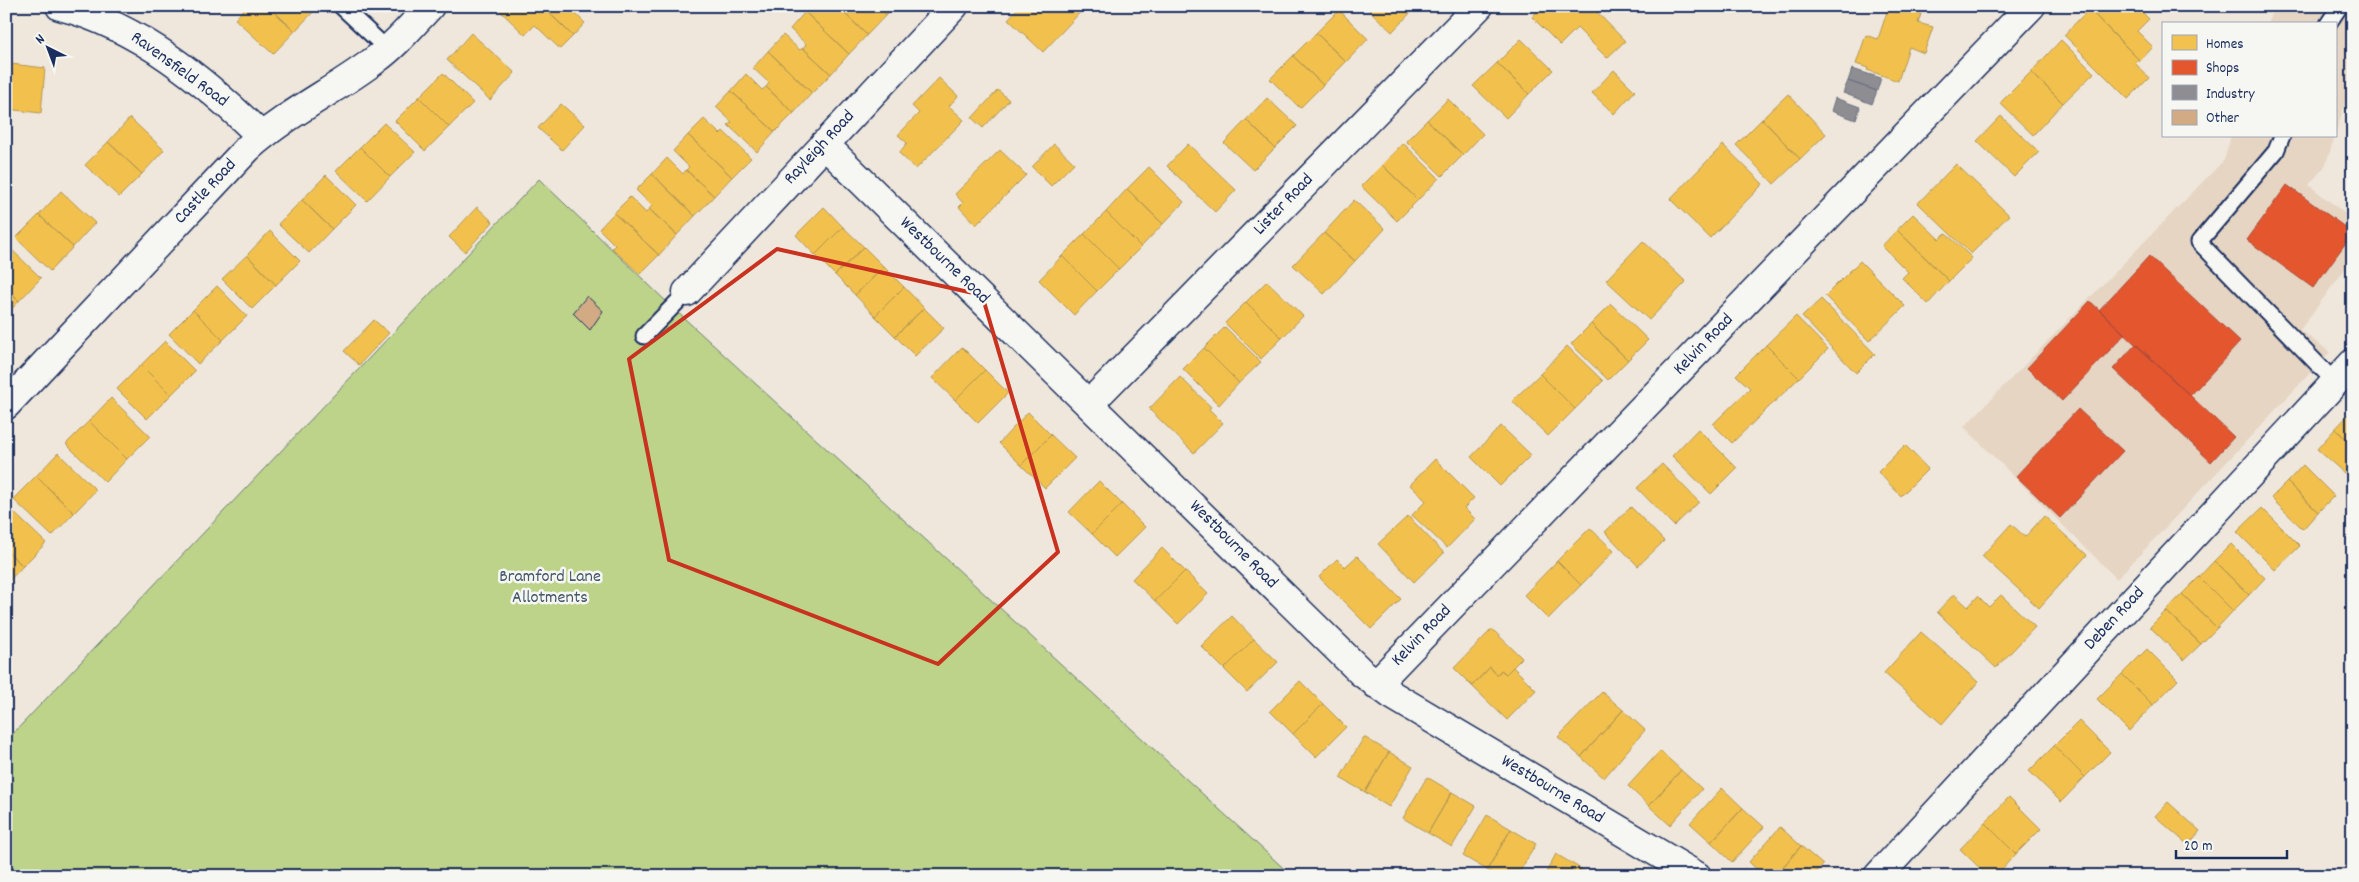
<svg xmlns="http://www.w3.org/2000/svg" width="2359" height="882" font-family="Dekko,sans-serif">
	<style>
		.built { fill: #e6d5c2 }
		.green { fill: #bcd389; stroke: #6c8174 }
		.homes { fill: #f2c14e; stroke: #b29553 }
		.shops { fill: #e4572e; stroke: #a84b3c }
		.industry { fill: #8d8d92; stroke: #6b7182 }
		.building { fill: #d2ab84; stroke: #1b2f5e }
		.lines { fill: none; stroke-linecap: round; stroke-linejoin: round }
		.service-casing { stroke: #1b2f5e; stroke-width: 19 }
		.minor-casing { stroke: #1b2f5e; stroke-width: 31 }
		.service { stroke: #f6f6f2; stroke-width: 15 }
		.minor { stroke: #f6f6f2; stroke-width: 28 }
		.marked { fill: none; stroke: #c8321e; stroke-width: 4; stroke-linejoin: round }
		.labels { text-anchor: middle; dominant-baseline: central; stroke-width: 5; stroke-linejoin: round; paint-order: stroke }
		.street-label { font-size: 18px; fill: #1b2f5e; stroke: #f6f6f2 }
		.park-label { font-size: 18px; fill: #435869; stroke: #f6f6f2 }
	</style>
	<rect width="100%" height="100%" fill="#efe7dc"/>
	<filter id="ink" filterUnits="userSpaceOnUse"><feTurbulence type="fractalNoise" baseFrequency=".02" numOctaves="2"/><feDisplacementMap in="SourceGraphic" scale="10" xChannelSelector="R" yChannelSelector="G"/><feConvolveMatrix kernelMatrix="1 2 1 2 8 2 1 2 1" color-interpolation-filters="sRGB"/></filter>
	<g filter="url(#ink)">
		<path class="built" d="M2273,6H2353V80L2335,135V24H2268Z
			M2231,136H2335L2325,166L2309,185L2353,220V258L2300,330L2330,352L2117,579L1964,427L2224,160Z"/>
		<path class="green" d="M539,179L673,308L1292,876H6V741Z"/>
		<path class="homes" d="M247,6H268L295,31L273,54L235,19Z
			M268,6H314L317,8L295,31Z
			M497,6H542L573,36L560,49L535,25L525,35L496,7Z
			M542,6H567L585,23L573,36Z
			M811,6H831L836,12L840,9L867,35L849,54L805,12Z
			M842,6H877L886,15L867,35L840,9Z
			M877,6H894L886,15Z
			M1020,6H1086L1043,52L1008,19Z
			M1365,6H1417L1392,32Z
			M1543,6H1591L1625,41L1607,58L1577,28L1560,45L1532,17Z
			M1889,6H1900L1921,14L1918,23L1933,27L1924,53L1909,47L1898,81L1867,70L1868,68L1856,64L1866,35L1878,39Z
			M2093,6H2136L2149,19L2137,31L2153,47L2140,61L2089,9Z
			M2247,6H2270L2268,13Z
			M2089,9L2138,59L2135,63L2149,78L2128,99L2064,35Z
			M1339,10L1368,39L1346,62L1316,33Z
			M805,12L849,54L831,74L803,48L806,44L790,29Z
			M471,33L515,73L490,100L447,60Z
			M1316,33L1346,62L1323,85L1293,56Z
			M783,35L800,50L803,48L831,74L812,93L768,51Z
			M1521,39L1553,70L1529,94L1497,63Z
			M2061,40L2094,73L2063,103L2031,72Z
			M768,51L812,93L794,113L766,87L769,83L753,68Z
			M1293,56L1323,85L1300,108L1270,79Z
			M6,63L11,64L6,103Z
			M1497,63L1529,94L1506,118L1473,86Z
			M11,64L45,68L41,113L6,109Z
			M1614,70L1635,91L1614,114L1592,93Z
			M2031,72L2063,103L2033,135L2000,103Z
			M443,73L473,103L449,127L419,97Z
			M746,74L762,90L766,87L794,113L775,132L731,91Z
			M939,78L958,96L949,106L964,120L916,169L899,153L907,143L898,135L919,113L912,106Z
			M998,90L1009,100L983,128L972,118Z
			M731,91L775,132L757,152L728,125L732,122L716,107Z
			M1788,94L1826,134L1800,159L1762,119Z
			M419,97L449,127L425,151L395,121Z
			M1267,98L1297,126L1275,148L1246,120Z
			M1448,99L1483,134L1463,155L1427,120Z
			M561,104L585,125L562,150L538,128Z
			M2001,116L2039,152L2014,177L1977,141Z
			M130,118L164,150L142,174L108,142Z
			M704,119L720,134L723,131L751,158L732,177L688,135Z
			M1762,119L1800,159L1774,184L1736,145Z
			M1246,120L1275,148L1253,170L1224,143Z
			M1427,120L1463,155L1442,176L1406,141Z
			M384,123L415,152L390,177L360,147Z
			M688,135L732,177L714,196L686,170L689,167L673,151Z
			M108,142L142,174L119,197L85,165Z
			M1403,143L1439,178L1418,200L1382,165Z
			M1054,144L1074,163L1051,186L1032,167Z
			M1188,144L1236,190L1215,212L1167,166Z
			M1723,145L1763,184L1710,238L1670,199Z
			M360,147L390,177L367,201L336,171Z
			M1000,150L1026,175L976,225L959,207L963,203L955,194Z
			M667,158L683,174L686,170L714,196L695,216L652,174Z
			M1956,164L2009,215L1971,254L1918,203Z
			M1382,165L1418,200L1397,221L1361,186Z
			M1149,167L1184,202L1163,224L1127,189Z
			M652,174L695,216L677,235L649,209L652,206L636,190Z
			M326,175L356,205L332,229L302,200Z
			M1127,189L1163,224L1141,247L1106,212Z
			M61,191L95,223L73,247L39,215Z
			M630,197L646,213L649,209L677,235L659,255L614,213Z
			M302,200L332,229L309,253L278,224Z
			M1354,200L1385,229L1355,261L1324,233Z
			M477,207L493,222L465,252L449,237Z
			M824,207L843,227L815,255L796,235Z
			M1106,212L1141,247L1119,269L1084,234Z
			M614,213L659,255L640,274L612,248L615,245L599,229Z
			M1913,214L1939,239L1946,233L1972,258L1949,281L1897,230Z
			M39,215L73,247L50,271L16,238Z
			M843,227L864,247L835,275L815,255Z
			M1897,230L1949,281L1928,304L1902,278L1908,272L1882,246Z
			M270,231L300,261L276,285L247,255Z
			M1324,233L1355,261L1324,294L1293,265Z
			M1084,234L1119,269L1097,291L1062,256Z
			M1643,241L1686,282L1649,320L1606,280Z
			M7,245L41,278L19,301L6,289Z
			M864,247L884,267L855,295L835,275Z
			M247,255L276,285L252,309L222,279Z
			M1062,256L1097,291L1074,315L1039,280Z
			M1860,261L1905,306L1869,341L1825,296Z
			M884,267L904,287L875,316L855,295Z
			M1267,281L1303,316L1282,338L1246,302Z
			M217,286L247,316L223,340L193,310Z
			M904,287L924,308L895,336L875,316Z
			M6,289L19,301L6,315Z
			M1821,299L1875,354L1856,373L1802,317Z
			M1246,302L1282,338L1261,359L1225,323Z
			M1611,304L1648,340L1628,360L1591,324Z
			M924,308L944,328L915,356L895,336Z
			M193,310L223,340L198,364L169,334Z
			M1796,316L1828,349L1799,378L1766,345Z
			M374,320L389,333L359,365L344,351Z
			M1591,324L1628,360L1608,380L1571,344Z
			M1225,327L1261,362L1239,383L1204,348Z
			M165,341L195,371L171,395L141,365Z
			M1766,345L1799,378L1732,443L1713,424L1750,388L1736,375Z
			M1567,346L1603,381L1575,409L1540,374Z
			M962,347L985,370L955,400L932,378Z
			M1204,348L1239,383L1219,405L1183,369Z
			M141,365L171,395L147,419L117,389Z
			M985,370L1008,393L978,423L955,400Z
			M1540,374L1575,409L1548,436L1512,401Z
			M1180,377L1211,407L1209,409L1223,423L1194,453L1149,409Z
			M111,398L150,436L127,459L89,421Z
			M2353,410V445L2335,429Z
			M1028,412L1051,435L1021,465L999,443Z
			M89,421L127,459L105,482L66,444Z
			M1501,426L1531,455L1500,486L1471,457Z
			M1698,429L1737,468L1711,494L1672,456Z
			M2335,429L2353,445V481L2317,449Z
			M1051,435L1075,458L1045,488L1021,465Z
			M1905,445L1928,469L1901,496L1878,472Z
			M58,453L96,490L74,513L36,476Z
			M1435,459L1474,498L1464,508L1475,519L1447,548L1412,515L1426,501L1410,485Z
			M1662,464L1699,502L1674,526L1637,488Z
			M2303,465L2334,496L2318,512L2287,482Z
			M36,476L74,513L52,536L13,499Z
			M1099,481L1122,504L1092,534L1069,512Z
			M2287,482L2318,512L2303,529L2271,498Z
			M1122,504L1145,527L1115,557L1092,534Z
			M7,506L46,543L23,566L6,550Z
			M1631,507L1664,541L1638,566L1605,532Z
			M2262,508L2300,546L2275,570L2237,532Z
			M1408,516L1444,553L1414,582L1378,544Z
			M2044,516L2087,555L2039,608L1982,556L2011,524L2025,537Z
			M1590,528L1614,551L1581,585L1557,561Z
			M2231,544L2265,578L2249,595L2214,561Z
			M1162,548L1185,571L1155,601L1132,579Z
			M6,550L23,566L6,584Z
			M1357,556L1401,599L1371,629L1319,577L1337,559L1345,567Z
			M1557,561L1581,585L1548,619L1524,595Z
			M2214,561L2249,595L2233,611L2199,577Z
			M1185,571L1208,594L1178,624L1155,601Z
			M2199,577L2233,611L2217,628L2182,594Z
			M1954,594L1968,607L1978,596L1989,607L2001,595L2035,627L1996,668L1937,612Z
			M2182,594L2217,628L2201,644L2166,611Z
			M2166,611L2201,644L2184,660L2150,627Z
			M1232,616L1254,639L1224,669L1201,646Z
			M1492,629L1522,658L1506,674L1501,670L1497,675L1490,667L1472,686L1454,668Z
			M1921,632L1978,682L1942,724L1884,673Z
			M1254,639L1278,662L1247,692L1224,669Z
			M2147,649L2178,680L2153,705L2122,674Z
			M1490,667L1497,675L1501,670L1506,674L1513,667L1536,690L1507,720L1472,686Z
			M2122,674L2153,705L2129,731L2097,699Z
			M1300,681L1323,704L1293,734L1270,711Z
			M1602,692L1623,710L1581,757L1558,737Z
			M1323,704L1346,727L1316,757L1293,734Z
			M1623,710L1645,730L1604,778L1581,757Z
			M2079,721L2110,752L2085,777L2054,746Z
			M1364,737L1389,752L1365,792L1340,778Z
			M2054,746L2085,777L2061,802L2029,771Z
			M1660,751L1681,770L1649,806L1628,786Z
			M1389,752L1413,766L1389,807L1365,792Z
			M1681,770L1702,789L1670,825L1649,806Z
			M1427,777L1452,792L1428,833L1403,818Z
			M1722,788L1743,808L1711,842L1690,823Z
			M1452,792L1476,806L1452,847L1428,833Z
			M2009,797L2041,829L2016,854L1985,823Z
			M2168,802L2200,831L2188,845L2155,816Z
			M1743,808L1764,827L1732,862L1711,842Z
			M1487,815L1511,829L1487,870L1463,856Z
			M1985,823L2016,854L1995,876H1988L1960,849Z
			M1780,827L1801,846L1775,876H1764L1749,862Z
			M1511,829L1536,844L1517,876H1496L1487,870Z
			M1801,846L1823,865L1813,876H1775Z
			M1556,854L1581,869L1577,876H1544Z
			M1581,869L1593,876H1577Z"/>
		<path class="shops" d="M2287,185L2353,233L2313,288L2247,240Z
			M2149,256L2240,342L2190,396L2099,310Z
			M2090,301L2125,334L2062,401L2027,368Z
			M2136,344L2234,437L2211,462L2113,369Z
			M2078,409L2123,451L2060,518L2016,476Z"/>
		<path class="industry" d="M1852,69L1881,78L1877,91L1848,81Z
			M1848,81L1877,91L1872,104L1843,93Z
			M1835,98L1860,107L1856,120L1831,111Z"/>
		<path class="building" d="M587,296L603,311L590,330L573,313Z"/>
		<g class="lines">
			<g class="service-casing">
				<path id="service" d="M341,6L388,50
					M2328,24L2340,6
					M2282,136L2276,151L2199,242L2335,382
					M644,336L687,292"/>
			</g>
			<g class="minor-casing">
				<path id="minor" d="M60,6C138,26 205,81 261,136
					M824,144L1361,672L1392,695L1697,876
					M687,292L954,6
					M1090,403L1479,6
					M6,405L248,148C287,113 334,91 375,60C396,45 412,25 430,6
					M1376,684L2031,6
					M1878,876L2353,363"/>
			</g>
			<use href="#service" class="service"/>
			<use href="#minor" class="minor"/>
		</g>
	</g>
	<path class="marked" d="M777,249L982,295L1058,552L938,664L669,560L629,359Z"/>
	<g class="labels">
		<g class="street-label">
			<text transform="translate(179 70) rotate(36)">Ravensfield Road</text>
			<text transform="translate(820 148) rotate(-47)">Rayleigh Road</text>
			<text transform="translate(206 192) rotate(-47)">Castle Road</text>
			<text transform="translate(1284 205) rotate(-46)">Lister Road</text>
			<text transform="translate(944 261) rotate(44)">Westbourne Road</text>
			<text transform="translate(1704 345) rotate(-46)">Kelvin Road</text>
			<text transform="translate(1233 545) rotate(45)">Westbourne Road</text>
			<text transform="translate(2115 619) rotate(-47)">Deben Road</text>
			<text transform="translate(1422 636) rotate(-46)">Kelvin Road</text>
			<text transform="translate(1552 790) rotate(31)">Westbourne Road</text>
		</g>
		<g class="park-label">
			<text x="550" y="577">Bramford Lane<tspan x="550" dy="21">Allotments</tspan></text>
		</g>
	</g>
	<rect width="2359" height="882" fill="none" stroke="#f6f6f2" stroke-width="25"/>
	<rect x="12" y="12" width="2334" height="857" fill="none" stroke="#1b2f5e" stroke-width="2" filter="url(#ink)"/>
	<rect x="2162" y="22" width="175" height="115" fill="#f6f6f2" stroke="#9ea6b7"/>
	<rect x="2172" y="35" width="25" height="15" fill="#f2c14e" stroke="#9ea6b7"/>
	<text x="2206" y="48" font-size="15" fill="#1b2f5e">Homes</text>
	<rect x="2172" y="60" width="25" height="15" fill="#e4572e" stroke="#9ea6b7"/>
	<text x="2206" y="72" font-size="15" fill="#1b2f5e">Shops</text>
	<rect x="2172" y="85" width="25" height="15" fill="#8d8d92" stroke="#9ea6b7"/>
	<text x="2206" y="98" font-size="15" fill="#1b2f5e">Industry</text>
	<rect x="2172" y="110" width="25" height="15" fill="#d2ab84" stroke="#9ea6b7"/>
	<text x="2206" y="122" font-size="15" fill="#1b2f5e">Other</text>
	<g transform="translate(48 48) rotate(318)" stroke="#f6f6f2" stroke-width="4" paint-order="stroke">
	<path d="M0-4L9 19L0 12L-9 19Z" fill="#1b2f5e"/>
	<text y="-8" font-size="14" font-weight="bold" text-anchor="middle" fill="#1b2f5e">N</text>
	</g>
	<path d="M2176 850v8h111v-8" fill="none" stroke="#1b2f5e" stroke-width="2.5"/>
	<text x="2184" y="850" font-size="15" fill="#1b2f5e" stroke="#f6f6f2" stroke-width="4" paint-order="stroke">20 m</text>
</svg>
